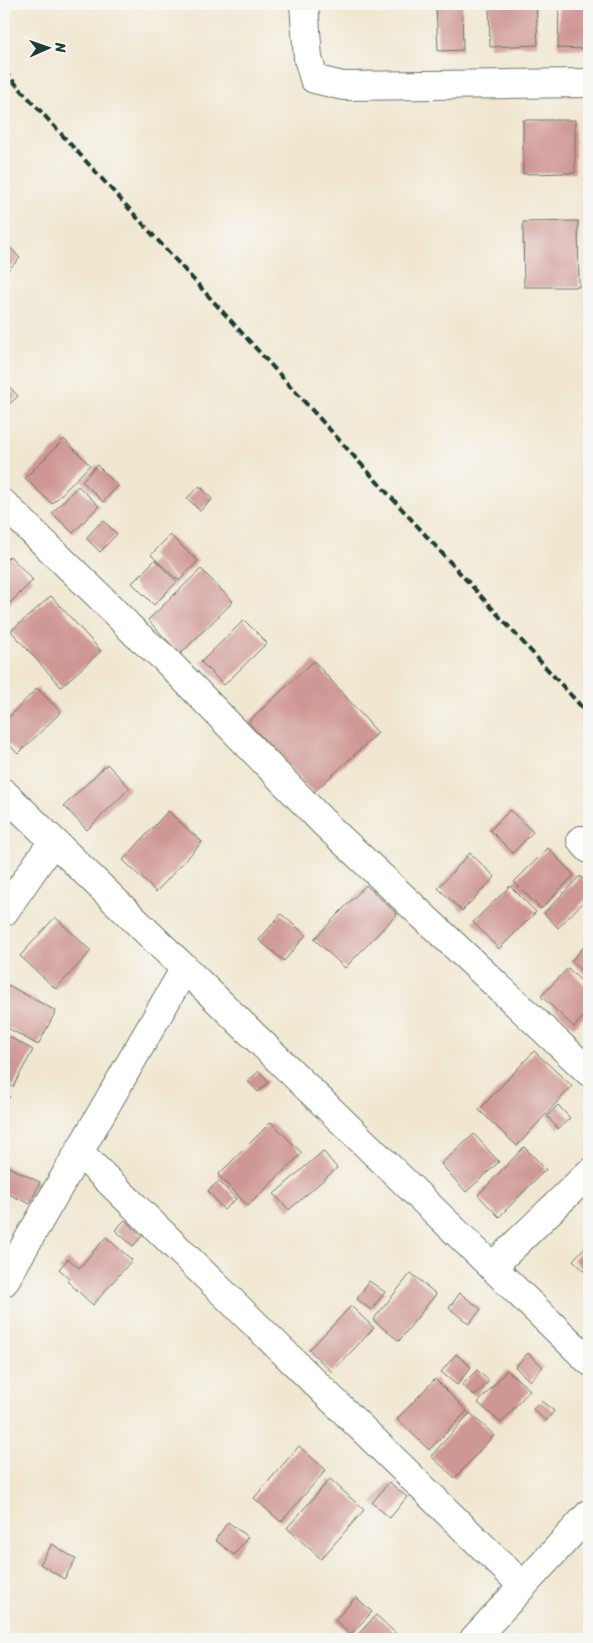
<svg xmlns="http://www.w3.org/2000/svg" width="593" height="1643" font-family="Sriracha,sans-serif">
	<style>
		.building { fill: #cf9794 }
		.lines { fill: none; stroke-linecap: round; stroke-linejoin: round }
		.minor-casing { stroke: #68786b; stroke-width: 30 }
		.minor { stroke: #fff; stroke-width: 28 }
		.rail { stroke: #1f3d34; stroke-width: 4; stroke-dasharray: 8 4; stroke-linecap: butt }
	</style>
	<rect width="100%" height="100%" fill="#f6f6f2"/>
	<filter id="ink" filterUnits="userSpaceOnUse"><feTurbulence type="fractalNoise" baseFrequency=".02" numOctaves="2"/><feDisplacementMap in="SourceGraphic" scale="10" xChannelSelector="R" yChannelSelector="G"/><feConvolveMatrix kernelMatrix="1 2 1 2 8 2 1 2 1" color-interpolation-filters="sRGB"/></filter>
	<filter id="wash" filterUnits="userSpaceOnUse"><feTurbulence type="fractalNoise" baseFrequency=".0096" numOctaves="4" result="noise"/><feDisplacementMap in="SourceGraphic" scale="20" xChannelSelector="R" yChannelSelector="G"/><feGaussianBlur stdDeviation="1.12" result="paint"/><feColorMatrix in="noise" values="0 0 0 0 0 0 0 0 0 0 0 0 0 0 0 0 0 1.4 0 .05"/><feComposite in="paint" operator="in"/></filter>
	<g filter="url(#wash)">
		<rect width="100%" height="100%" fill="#f1e7d0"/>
		<g id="blocks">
			<path class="building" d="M436,4H462L463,50L438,51Z
				M489,4H536L538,45L490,47Z
				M559,4H589V49L558,48Z
				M523,120H575V173L523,174Z
				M578,221L579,287H524L523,222Z
				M4,241L20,258L4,274Z
				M4,381L18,396L4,409Z
				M64,439L90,465L52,504L25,478Z
				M97,465L118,486L103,502L82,481Z
				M78,486L99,506L73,533L52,513Z
				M200,486L212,499L200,511L187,498Z
				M103,520L117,534L100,552L86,538Z
				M170,535L198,561L179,581L151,555Z
				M10,556L33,580L4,609V562Z
				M155,560L177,582L154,605L132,583Z
				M201,569L233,602L180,654L148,620Z
				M51,596L101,651L61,687L11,631Z
				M244,620L267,643L224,685L201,662Z
				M314,661L378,733L313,793L248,722Z
				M37,688L61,712L18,754L4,739V722Z
				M107,764L130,788L87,830L64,806Z
				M510,810L533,832L513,853L490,830Z
				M168,811L202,842L156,892L123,860Z
				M548,848L574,875L541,909L514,882Z
				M470,853L495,877L462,911L438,888Z
				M580,876L589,886V896L558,928L544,913Z
				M366,885L397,914L345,968L314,939Z
				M510,886L536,912L499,949L473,922Z
				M281,914L306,935L284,961L259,940Z
				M55,917L91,951L56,989L20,956Z
				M589,941V978L571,961Z
				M568,968L589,989V1011L574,1027L541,996Z
				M4,983L56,1011L38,1045L4,1026Z
				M4,1034L33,1050L13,1087L4,1081Z
				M534,1051L572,1086L517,1146L479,1110Z
				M259,1071L269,1082L258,1092L248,1081Z
				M4,1092L10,1096L4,1106Z
				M558,1105L570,1118L558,1129L547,1116Z
				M271,1122L302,1153L248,1206L218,1175Z
				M474,1134L499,1162L466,1192L441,1164Z
				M524,1147L546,1169L499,1217L478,1195Z
				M323,1151L337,1168L289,1210L274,1194Z
				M4,1165L40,1182L30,1204L4,1192Z
				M219,1181L236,1199L224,1210L208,1191Z
				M125,1220L142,1236L133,1246L115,1230Z
				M106,1237L132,1260L93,1305L67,1281L69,1278L59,1269L68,1259L79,1268Z
				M589,1243V1276L573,1260Z
				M411,1273L436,1294L399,1341L373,1320Z
				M369,1281L385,1292L371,1310L357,1299Z
				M460,1293L481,1309L469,1324L449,1308Z
				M351,1306L374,1328L332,1372L309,1350Z
				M528,1353L543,1367L530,1381L515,1367Z
				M456,1354L471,1367L457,1385L441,1372Z
				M477,1370L489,1381L475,1396L462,1385Z
				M507,1370L530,1390L501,1423L478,1403Z
				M435,1379L467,1411L429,1450L397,1419Z
				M541,1401L554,1411L546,1421L533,1409Z
				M470,1413L494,1435L455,1478L431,1456Z
				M299,1446L326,1470L281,1522L254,1498Z
				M330,1479L364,1510L321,1559L287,1528Z
				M389,1482L407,1497L390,1518L372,1503Z
				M228,1522L248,1537L234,1555L215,1540Z
				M52,1544L76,1559L64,1579L40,1564Z
				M356,1597L372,1612L350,1635L335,1620Z
				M376,1615L402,1639H354Z"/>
		</g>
	</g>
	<g filter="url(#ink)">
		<use href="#blocks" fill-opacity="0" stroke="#68786b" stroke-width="1"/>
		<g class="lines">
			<g class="minor-casing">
				<path id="minor" d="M304,4L308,58L314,79L343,86L589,83
					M4,504L99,596L136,634L163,657L324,823L589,1072
					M4,793L589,1361
					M581,840L589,849
					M4,912L53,841
					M79,1152L522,1585
					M492,1267L589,1173
					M4,1282L185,968
					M474,1639L589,1514"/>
			</g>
			<use href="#minor" class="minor"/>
			<path class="rail" d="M4,71L589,715"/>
		</g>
	</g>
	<rect width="593" height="1643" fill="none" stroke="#f6f6f2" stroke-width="20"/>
	<g transform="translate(48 48) rotate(88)" stroke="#f6f6f2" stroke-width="4" paint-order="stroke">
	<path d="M0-4L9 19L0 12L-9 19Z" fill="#1f3d34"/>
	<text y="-8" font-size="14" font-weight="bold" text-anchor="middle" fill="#1f3d34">N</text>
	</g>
</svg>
